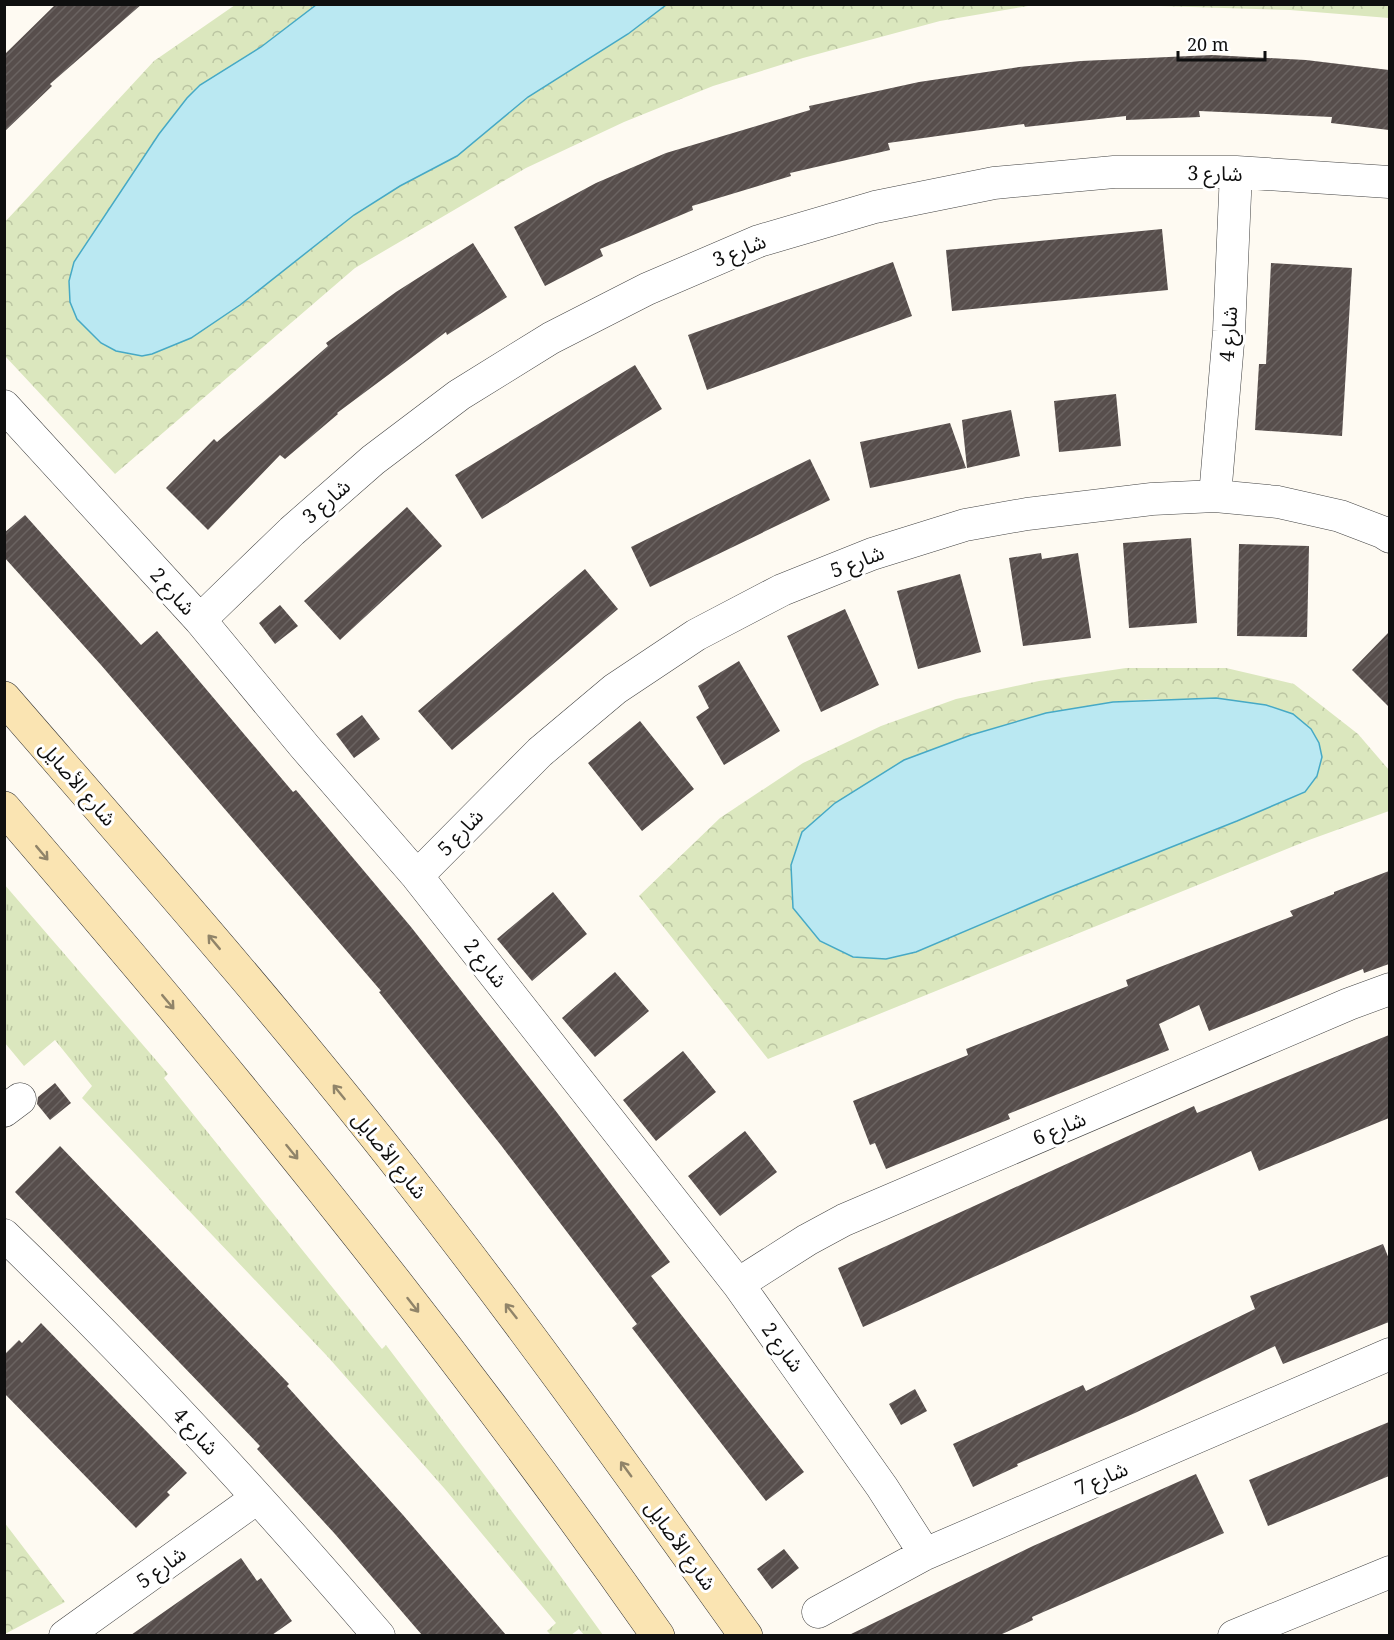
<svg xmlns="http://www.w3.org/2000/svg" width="1394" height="1640" font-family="'Noto Serif','Noto Sans Arabic',serif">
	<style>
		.grass { fill: url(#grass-tufts) }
		.park { fill: url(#park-crowns); fill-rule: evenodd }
		.water { fill: #bae8f2; stroke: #46a9c5; stroke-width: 1.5 }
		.building { fill: url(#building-hatch) }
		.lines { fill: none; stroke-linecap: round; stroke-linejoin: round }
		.street-casing { stroke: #424242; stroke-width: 33 }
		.secondary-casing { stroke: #313131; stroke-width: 34 }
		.street { stroke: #fff; stroke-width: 32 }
		.secondary { stroke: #fae4b2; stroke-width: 33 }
		.oneway { stroke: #908469 }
		.labels { text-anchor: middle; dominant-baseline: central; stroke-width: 6; stroke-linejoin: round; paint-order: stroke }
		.street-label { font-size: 20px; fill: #0f0f0f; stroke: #fff }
	</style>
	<defs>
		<pattern id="grass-tufts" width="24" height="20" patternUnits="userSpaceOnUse" patternTransform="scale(1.5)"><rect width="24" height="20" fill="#dbe7be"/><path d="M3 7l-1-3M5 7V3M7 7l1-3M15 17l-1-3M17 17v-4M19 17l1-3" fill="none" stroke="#bbc5a2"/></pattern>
		<pattern id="park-crowns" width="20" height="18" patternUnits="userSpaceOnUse" patternTransform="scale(1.5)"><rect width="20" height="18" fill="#dbe7be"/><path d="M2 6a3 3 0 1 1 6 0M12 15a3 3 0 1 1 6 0" fill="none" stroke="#bbc5a2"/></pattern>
		<pattern id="building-hatch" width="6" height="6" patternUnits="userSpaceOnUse" patternTransform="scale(1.5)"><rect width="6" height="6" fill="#574e4c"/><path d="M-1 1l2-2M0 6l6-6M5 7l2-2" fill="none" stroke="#6a6361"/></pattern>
	</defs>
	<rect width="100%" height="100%" fill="#fefaf2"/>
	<path class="grass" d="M4,884L168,1074L164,1078L382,1349L386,1345L551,1563L603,1635H584L579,1629L571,1635H551L547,1631L556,1623L444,1488L328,1357L82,1098L92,1086L55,1040L24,1066L5,1043Z"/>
	<path class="park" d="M235,5H1034L940,21L803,58L713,86L624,122L526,168L355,268L115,474L5,356L4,223L154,61Z
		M1127,5H1389V18L1290,10Z
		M1126,668H1226L1294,684L1358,734L1389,770V811L1309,840L768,1059L639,896L720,818L803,763L881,726L956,699L1039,681ZM1157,699L1319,743L1322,757L1317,776L1305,792L1237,821L1048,896L971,735L1046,713L1113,702Z
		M4,1522L65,1602L5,1634H4Z"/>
	<path class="water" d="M316,5H666L628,34L528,97L457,156L400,186L354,215L240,305L191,338L152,354L142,356L116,351L101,343L77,319L70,302L69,281L74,262L159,134L187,98L200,85L261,47Z
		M1216,698L1266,705L1293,714L1311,729L1319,743L1322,757L1317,776L1305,792L1237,821L1048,896L916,952L886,959L853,957L820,941L793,908L791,865L802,832L835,803L904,760L971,735L1046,713L1113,702Z"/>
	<path class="building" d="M56,4H142L50,84L52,86L4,132V55Z
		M1212,55L1306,60L1389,70V130L1331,123L1332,117L1199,111L1200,117L1126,120V116L1025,127L1024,124L888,143L890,150L790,173L791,176L692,206L693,210L600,249L603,256L545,286L514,227L596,183L666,153L810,110L809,106L919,82L1019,67L1081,61Z
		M1162,229L1168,290L952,311L946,250Z
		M473,243L507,297L447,335L446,332L337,413L338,414L285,459L280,455L208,530L166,488L214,439L217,442L328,346L326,343L396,292Z
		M893,262L912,316L707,390L688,335Z
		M1271,263L1352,268L1342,436L1255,430L1259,364H1266Z
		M635,365L662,409L482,519L455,475Z
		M1116,394L1121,446L1059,452L1054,401Z
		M1011,410L1020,456L967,468L962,420Z
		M950,423L966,468L870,488L860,442Z
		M810,459L830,500L650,587L631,547Z
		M407,507L442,546L340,640L304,601Z
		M25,515L141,645L157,631L293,792L296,790L411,927L555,1110L670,1262L651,1276L804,1472L766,1501L632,1328L637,1324L500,1144L379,992L381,991L101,665L4,557V533Z
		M1191,538L1197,623L1129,628L1123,543Z
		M1239,544L1309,546L1307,637L1237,636Z
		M1041,553L1042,559L1078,553L1091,638L1023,646L1009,558Z
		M585,569L618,609L452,750L418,711Z
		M960,574L981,652L918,669L897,591Z
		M280,605L298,626L275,644L259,623Z
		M845,609L879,685L821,712L787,636Z
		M1389,632V707L1352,670Z
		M739,661L780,731L724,765L696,717L709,708L698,686Z
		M362,715L380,739L354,758L336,734Z
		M640,721L694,789L642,831L588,763Z
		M1389,871V964L1364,973L1363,969L1209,1031L1199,1005L1159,1024L1169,1050L1008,1114L1010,1119L886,1169L875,1143L870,1145L853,1101L968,1055L966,1049L1128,986L1126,980L1293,916L1290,911L1334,894V892Z
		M553,892L587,934L532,981L497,939Z
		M615,972L649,1011L595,1057L562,1018Z
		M1389,1035V1118L1259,1171L1251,1151L863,1327L838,1268L1194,1106L1197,1113Z
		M683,1051L716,1092L656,1141L623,1100Z
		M55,1083L71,1103L50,1120L37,1104L38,1097Z
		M745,1131L777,1172L720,1216L688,1176Z
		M60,1146L289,1384L287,1386L403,1515L506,1635H422L335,1534L257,1449L260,1446L15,1192Z
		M1383,1244L1389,1259V1322L1283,1364L1275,1346L1135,1413L1017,1464L1018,1466L973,1487L953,1444L1083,1385L1086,1391L1255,1309L1250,1296Z
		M41,1323L187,1473L167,1492L170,1495L136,1528L4,1393V1355L19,1340L22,1343Z
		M915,1389L927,1411L901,1425L889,1404Z
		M1389,1422V1476L1268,1526L1249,1480Z
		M1196,1474L1224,1533L1032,1617L1033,1620L1000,1635H849L1033,1546Z
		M784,1549L799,1568L772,1589L757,1569Z
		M241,1558L257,1581L261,1578L292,1621L272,1635H131Z"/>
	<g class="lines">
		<g class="street-casing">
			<path id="street" d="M4,406L200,620L305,747L417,876L738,1284L882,1487L925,1554
				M1215,496L1229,331L1236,172
				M200,620L292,531L373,460L459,395L551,338L647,289L759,241L875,207L994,183L1114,172H1236L1389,182
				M417,876L540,752L615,689L696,635L782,590L872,554L965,525L1027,514L1152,499L1215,496L1278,502L1340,516L1382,532L1390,537
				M4,1111L20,1099
				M4,1235C136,1362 260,1497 379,1636
				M738,1284L807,1240L844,1220L1349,1004L1390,989
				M818,1612L925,1554L1390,1354
				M65,1636L257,1498
				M1234,1636L1390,1572"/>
		</g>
		<g class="secondary-casing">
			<path id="secondary" d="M4,698C141,856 279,1012 407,1176C525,1326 635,1481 746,1636
				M4,808C71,886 138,964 203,1043C362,1235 515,1432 658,1636"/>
		</g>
		<use href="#street" class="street"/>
		<use href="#secondary" class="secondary"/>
	</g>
	<defs><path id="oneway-shaft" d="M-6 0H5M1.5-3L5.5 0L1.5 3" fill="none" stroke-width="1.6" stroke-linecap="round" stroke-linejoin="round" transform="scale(1.5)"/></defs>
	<g class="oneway">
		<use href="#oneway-shaft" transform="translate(42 853) rotate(50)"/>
		<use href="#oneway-shaft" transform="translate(214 942) rotate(-130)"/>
		<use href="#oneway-shaft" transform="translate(168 1002) rotate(50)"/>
		<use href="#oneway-shaft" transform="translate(339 1092) rotate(-129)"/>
		<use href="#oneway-shaft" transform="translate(292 1152) rotate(51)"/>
		<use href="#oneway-shaft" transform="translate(413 1305) rotate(52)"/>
		<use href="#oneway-shaft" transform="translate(511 1311) rotate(-128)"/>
		<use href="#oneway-shaft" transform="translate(626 1469) rotate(-126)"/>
	</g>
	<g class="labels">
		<g class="street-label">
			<text transform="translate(1215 173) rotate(1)">شارع 3</text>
			<text transform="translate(739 250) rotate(-22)">شارع 3</text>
			<text transform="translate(1228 334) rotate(-86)">شارع 4</text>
			<text transform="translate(326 501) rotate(-41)">شارع 3</text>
			<text transform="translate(857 561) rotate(-21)">شارع 5</text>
			<text transform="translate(173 591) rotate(48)">شارع 2</text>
			<text transform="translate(78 783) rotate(49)">شارع الأصايل</text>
			<text transform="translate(460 832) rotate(-46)">شارع 5</text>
			<text transform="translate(486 963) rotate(52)">شارع 2</text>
			<text transform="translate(1059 1128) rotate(-23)">شارع 6</text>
			<text transform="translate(390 1155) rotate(51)">شارع الأصايل</text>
			<text transform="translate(783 1347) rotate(54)">شارع 2</text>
			<text transform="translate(196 1431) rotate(47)">شارع 4</text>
			<text transform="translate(1101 1478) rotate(-23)">شارع 7</text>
			<text transform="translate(681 1545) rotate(54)">شارع الأصايل</text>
			<text transform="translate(161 1567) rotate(-36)">شارع 5</text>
		</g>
	</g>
	<rect width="1394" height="1640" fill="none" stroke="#0f0f0f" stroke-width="12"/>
	<path d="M1178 51v9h87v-9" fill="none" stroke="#0f0f0f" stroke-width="3"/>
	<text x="1187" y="51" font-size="18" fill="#0f0f0f" stroke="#ffffff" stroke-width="4.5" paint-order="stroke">20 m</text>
</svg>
